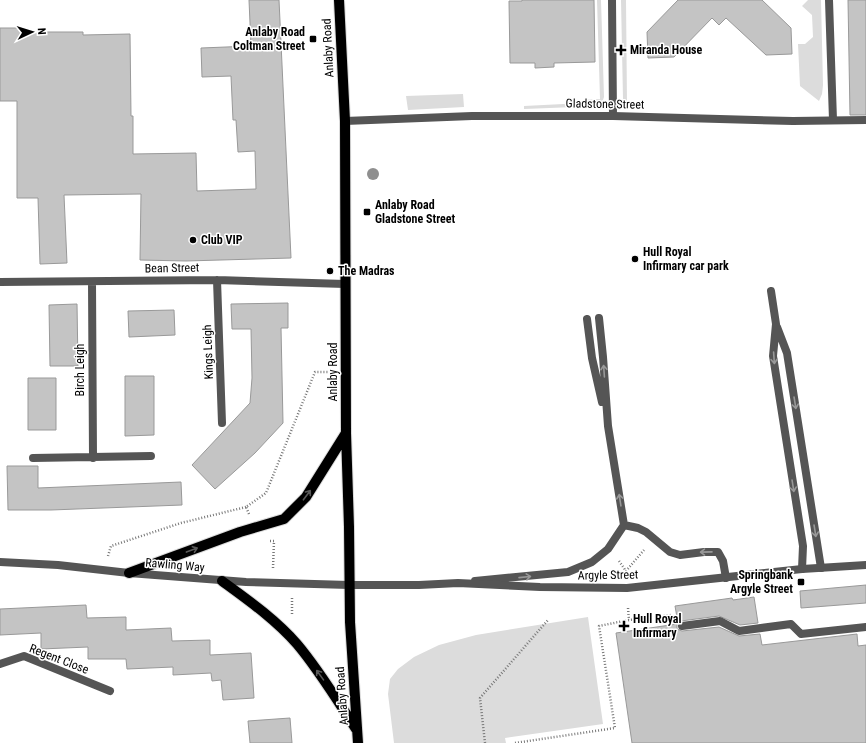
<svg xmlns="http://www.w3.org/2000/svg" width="866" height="743" font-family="'Roboto Condensed',sans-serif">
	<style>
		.green { fill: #dcdcdc }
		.building { fill: #c4c4c4; stroke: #999 }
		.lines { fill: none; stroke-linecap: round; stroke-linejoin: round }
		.primary-casing { stroke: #dbdbdb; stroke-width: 12 }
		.path { stroke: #777; stroke-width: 2.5; stroke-dasharray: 1 2; stroke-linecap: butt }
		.service { stroke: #555; stroke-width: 8 }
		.minor { stroke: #555; stroke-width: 8 }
		.tertiary { stroke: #555; stroke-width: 8 }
		.primary { stroke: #000; stroke-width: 10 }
		.tree { fill: #8f8f8f }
		.oneway { stroke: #999 }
		.oneway2 { stroke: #595959 }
		.poi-dot { fill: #000; stroke: #fff; stroke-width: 1.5 }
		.labels { text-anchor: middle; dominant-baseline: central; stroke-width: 3; stroke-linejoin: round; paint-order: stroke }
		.poi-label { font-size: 12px; font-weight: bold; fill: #000; stroke: #fff; text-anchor: start }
		.street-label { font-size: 12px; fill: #000; stroke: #fff }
	</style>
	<rect width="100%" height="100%" fill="#fff"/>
	<path class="green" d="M597,0H601L604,97L601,106L524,109V106L583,103V100L600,99Z
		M621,0H626L627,103L624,102L623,99Z
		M808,0H821L823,85L822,94L819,101L800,86L798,44H805L813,37L812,15L802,6Z
		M463,94L464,107L408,110L406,96Z
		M588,617L603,724L505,738L506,743H394L388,694L390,679L398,669L414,657L439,645L476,635Z"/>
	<path class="building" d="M249,0H279L291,258L186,261L140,260L141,194L64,195L67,263L40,264L38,198H17V101H0V28H21V32H83V35L130,34L131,116H133V154L196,153L197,191L256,189L255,151L238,152L236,120H233L231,76L202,77L201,48L251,46Z
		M522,0H594L595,62L554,63V67L535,68V63H510L509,1H522Z
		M678,0H762L791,28L792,54L766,55L726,18L719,25L712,18L674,57L648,58L647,32Z
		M848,0H866V115H850Z
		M288,303V328H281L283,423L255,453L215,489L192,465L250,403L252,378L251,329H232L231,304Z
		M77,304L78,366H50L49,305Z
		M174,310L175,335L129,337L128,311Z
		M125,376H154V435L125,436Z
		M28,378H56V430H28Z
		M7,466H38V488L181,482L182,505L51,510H8Z
		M866,585V603L801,608L800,591Z
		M754,597L758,623L740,625L719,616L681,621L678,623L675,606L732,598L733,600Z
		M86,605L87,618L126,617V630L171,628L172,641L210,640V655L251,653L254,698L223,700L221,680L212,681L211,673L173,675V667L127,669L126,659H88V647L41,649V633L0,635V609Z
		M677,624V629L682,631L719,627L739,636L760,634L762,645L857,634L858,646L866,645V743H632L616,633Z
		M290,718L292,743H250L248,721Z"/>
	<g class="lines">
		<g class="primary-casing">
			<path id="primary" d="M339,0L345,121L346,433L349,527L350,622L358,743
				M129,573L240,532L284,519L306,497L346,433
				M222,581C248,600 275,619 297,644C319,670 337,700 356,729"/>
		</g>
		<path class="path" d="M249,514L246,507L266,493L315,372H330
			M270,541H274L273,568
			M108,556L111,546L181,523L246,507
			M619,561L626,571L644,550
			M292,598V615
			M628,608L629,620
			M485,743L480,698L548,620
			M515,743L615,728L599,626L629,620L671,615"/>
		<path class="service" d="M612,0L613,116
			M829,0L833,120
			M771,291L776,324L773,356L803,546L802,569
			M587,319L592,358L602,402
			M777,327L787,353L821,568
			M624,525L638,528L646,532L670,552L680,555L704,552H718L723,561L726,578
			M475,581L568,572L592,562L608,549L624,525L608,426L603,357L599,318
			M682,626L720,621L739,631L791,624L801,634L866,627"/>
		<path class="minor" d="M345,121L472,116H613L793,121L866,120
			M217,280L222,423
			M0,282L217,280L345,284
			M92,282L93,458
			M33,458L151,456
			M0,664L24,656L110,691"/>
		<path class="tertiary" d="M0,562L58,565L129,573L246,582L349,585H419L458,583L540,587L627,588L802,569L866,565"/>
		<use href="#primary" class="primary"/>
	</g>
	<circle class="tree" cx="373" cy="174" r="6"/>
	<defs><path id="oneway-shaft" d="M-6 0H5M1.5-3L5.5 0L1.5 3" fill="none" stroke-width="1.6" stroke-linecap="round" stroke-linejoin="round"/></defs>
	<g class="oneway">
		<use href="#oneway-shaft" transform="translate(774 358) rotate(86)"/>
		<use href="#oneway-shaft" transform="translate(604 371) rotate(-94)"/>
		<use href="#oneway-shaft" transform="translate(795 403) rotate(81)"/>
		<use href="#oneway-shaft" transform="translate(793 486) rotate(81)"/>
		<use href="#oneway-shaft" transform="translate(620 500) rotate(-99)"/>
		<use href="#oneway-shaft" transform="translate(815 531) rotate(81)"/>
		<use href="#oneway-shaft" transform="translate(706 552) rotate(179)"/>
		<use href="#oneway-shaft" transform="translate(525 577) rotate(-6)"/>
	</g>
	<g class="oneway2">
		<use href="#oneway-shaft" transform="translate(307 495) rotate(-53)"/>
		<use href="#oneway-shaft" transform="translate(192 550) rotate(-20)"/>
		<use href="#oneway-shaft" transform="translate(320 675) rotate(-126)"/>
	</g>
	<g class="poi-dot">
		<rect x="309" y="35" width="8" height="8" rx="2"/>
		<path d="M619 44h4v4h4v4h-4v4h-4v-4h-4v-4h4z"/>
		<rect x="363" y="208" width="8" height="8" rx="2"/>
		<circle cx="193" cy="240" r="4"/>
		<circle cx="635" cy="259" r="4"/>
		<circle cx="330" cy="271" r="4"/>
		<rect x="797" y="578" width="8" height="8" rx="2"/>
		<path d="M622 620h4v4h4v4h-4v4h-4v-4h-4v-4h4z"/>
	</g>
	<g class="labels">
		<g class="poi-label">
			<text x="305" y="32" text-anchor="end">Anlaby Road<tspan x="305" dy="14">Coltman Street</tspan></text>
			<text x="630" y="50">Miranda House</text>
			<text x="375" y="205">Anlaby Road<tspan x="375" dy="14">Gladstone Street</tspan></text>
			<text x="201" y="240">Club VIP</text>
			<text x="643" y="252">Hull Royal<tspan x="643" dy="14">Infirmary car park</tspan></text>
			<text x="338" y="271">The Madras</text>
			<text x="793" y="575" text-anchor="end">Springbank<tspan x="793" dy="14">Argyle Street</tspan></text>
			<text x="633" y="619">Hull Royal<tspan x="633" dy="14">Infirmary</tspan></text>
		</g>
		<g class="street-label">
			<text transform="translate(328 48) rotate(-93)">Anlaby Road</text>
			<text transform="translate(605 104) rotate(1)">Gladstone Street</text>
			<text transform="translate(172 268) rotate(-1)">Bean Street</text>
			<text transform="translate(208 352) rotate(-92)">Kings Leigh</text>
			<text transform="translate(80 370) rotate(-90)">Birch Leigh</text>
			<text transform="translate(333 372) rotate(-90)">Anlaby Road</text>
			<text transform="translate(175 565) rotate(5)">Rawling Way</text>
			<text transform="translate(608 575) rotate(-1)">Argyle Street</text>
			<text transform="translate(59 659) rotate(21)">Regent Close</text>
			<text transform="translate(342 696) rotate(-94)">Anlaby Road</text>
		</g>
	</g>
	<g transform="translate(32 32) rotate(86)" stroke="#ffffff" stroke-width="3" paint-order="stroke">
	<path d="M0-3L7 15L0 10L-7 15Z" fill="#000000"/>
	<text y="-6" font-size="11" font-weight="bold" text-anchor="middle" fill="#000000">N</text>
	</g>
</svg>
